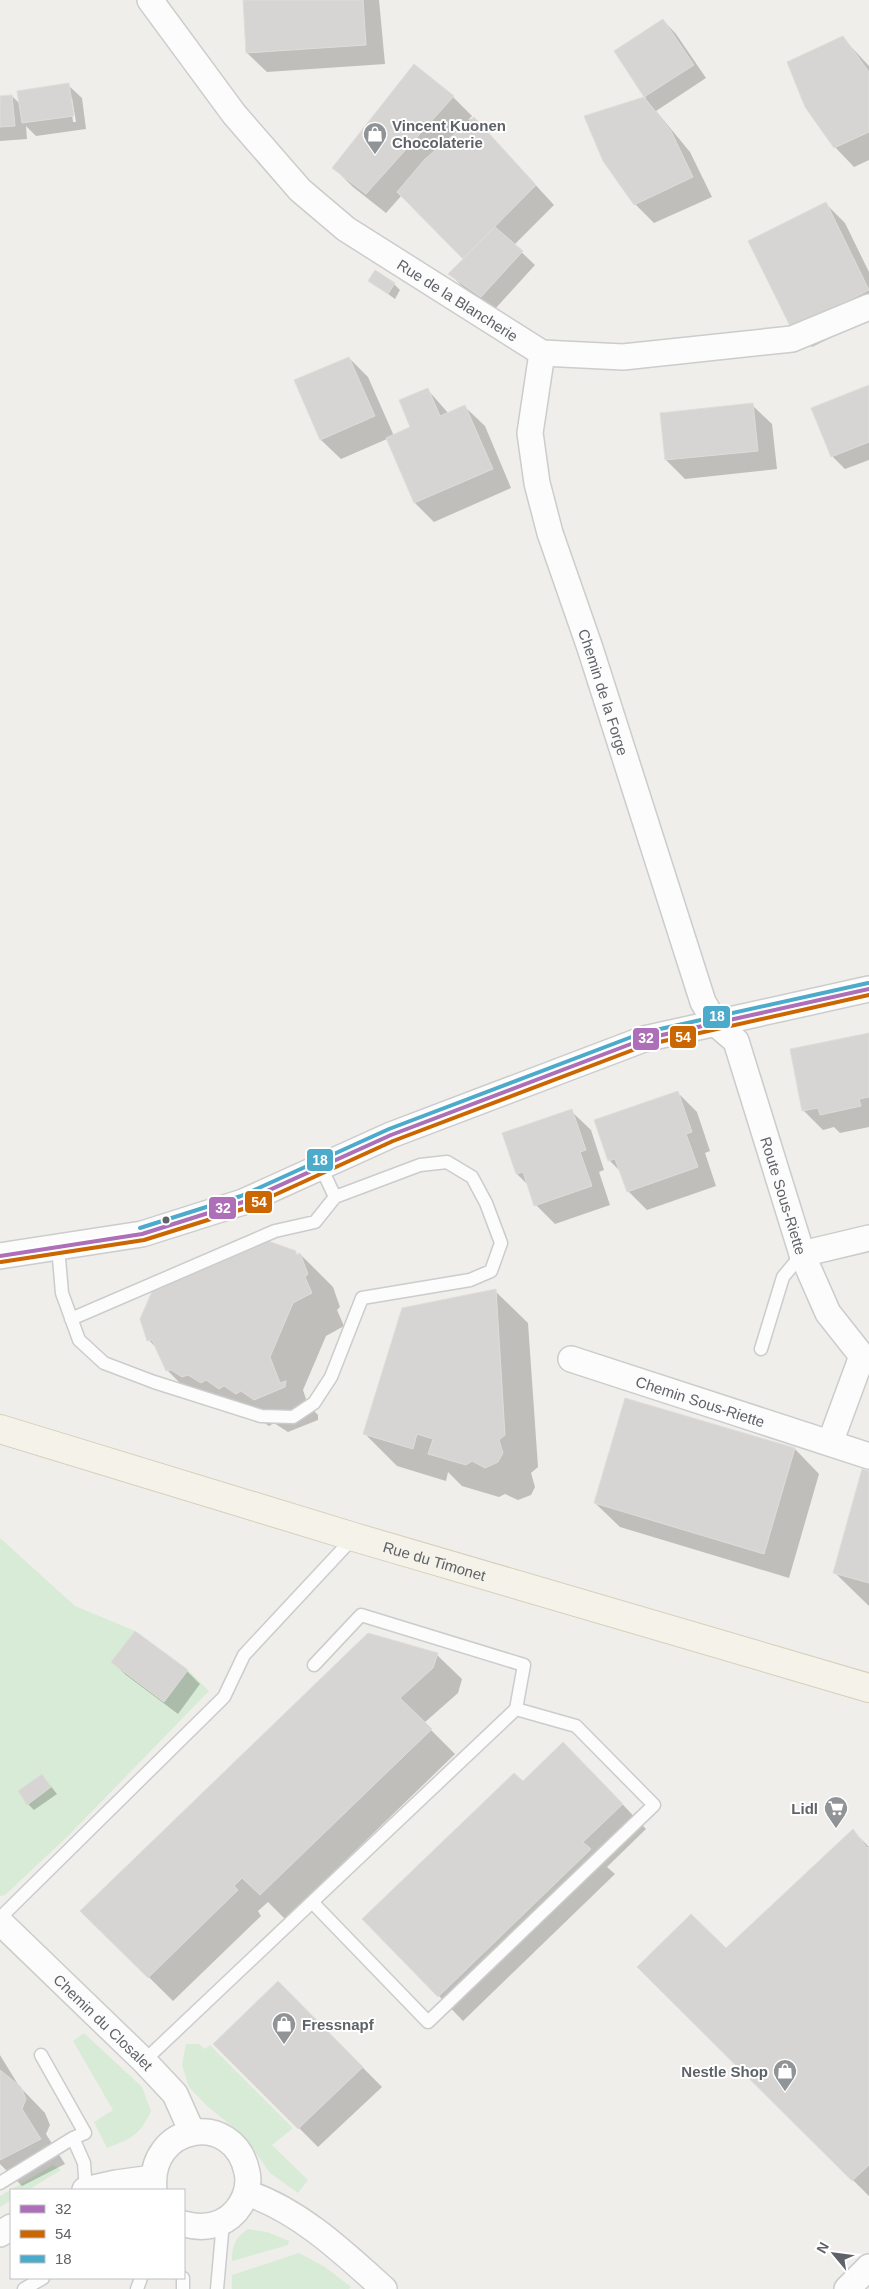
<svg xmlns="http://www.w3.org/2000/svg" width="869" height="2289" font-family="Helvetica,sans-serif">
	<style>
		.green { fill: #d8ebd6 }
		.shadow { fill: #0003; fill-rule: evenodd }
		.building { fill: #d6d5d3; stroke: #deddd9 }
		.lines { fill: none; stroke-linecap: round; stroke-linejoin: round }
		.service-casing { stroke: #cbcccc; stroke-width: 15 }
		.minor-casing { stroke: #cbcccc; stroke-width: 28 }
		.primary-casing { stroke: #d7ceb8; stroke-width: 30 }
		.service { stroke: #fdfcfc; stroke-width: 12 }
		.minor { stroke: #fdfcfc; stroke-width: 25 }
		.primary { stroke: #f4f2e9; stroke-width: 28 }
		.bus-1-casing { stroke: #fff; stroke-width: 8 }
		.bus-2-casing { stroke: #fff; stroke-width: 8 }
		.bus-3-casing { stroke: #fff; stroke-width: 8 }
		.bus-1 { stroke: #ac6fb8; stroke-width: 4 }
		.bus-2 { stroke: #c60; stroke-width: 4 }
		.bus-3 { stroke: #4caacb; stroke-width: 4 }
		.bus-dot { fill: #5f6368; stroke: #fff; stroke-width: 2 }
		.labels { text-anchor: middle; dominant-baseline: central; stroke-width: 4; stroke-linejoin: round; paint-order: stroke }
		.poi-label { font-size: 15px; font-weight: bold; fill: #5f6368; stroke: #fff; text-anchor: start }
		.street-label { font-size: 15px; fill: #5f6368; stroke: #fff }
		.line-badge { stroke: #fff; stroke-width: 2 }
		.badge-label { font-size: 14px; text-anchor: middle; font-weight: bold; fill: #fff }
	</style>
	<rect width="100%" height="100%" fill="#efeeea"/>
	<path class="green" d="M0,1538L75,1606L135,1631L188,1670L209,1691L68,1836L5,1895L0,1896Z
		M84,2033L142,2087L151,2111C140,2135 131,2139 107,2148L94,2122L113,2110L73,2041Z
		M186,2044H199L205,2049L210,2045L293,2128L272,2145L308,2180L298,2193L270,2173L243,2135L207,2106L189,2087L182,2065Z
		M53,2165L61,2170L28,2190H11V2200L0,2207V2196Z
		M248,2229L267,2232L289,2241L288,2245L232,2261C232,2245 235,2238 248,2229Z
		M299,2253L325,2267L351,2287L349,2289H232V2275Z"/>
	<path class="shadow" d="M244,0H379L385,64L267,72L247,53Z
		M663,20L676,34L706,78L656,111L690,152L712,197L654,223L635,204L586,116L646,98L615,52Z
		M843,38L869,66V160L854,167L835,147Z
		M68,85L82,98L86,129L36,136L26,126L27,139L0,141V97L12,96L21,105ZM70,98H72L76,122H73Z
		M453,97L472,116L468,120L474,118L554,205L514,245L535,265L495,309L463,287L450,274L465,259L402,195L386,213L353,187L334,168Z
		M825,203L845,223L869,272V319L812,347L792,327Z
		M369,280L394,284L400,290L395,299Z
		M349,358L368,377L394,436L412,428L427,389L449,414L465,407L485,426L511,488L434,522L415,503L387,439L341,459L321,440L296,381Z
		M869,386V460L845,469L832,456Z
		M752,405L772,424L777,469L685,479L666,460Z
		M869,1034V1127L840,1133L834,1127L823,1130L803,1110Z
		M677,1092L697,1112L710,1151L705,1153L716,1186L647,1210L628,1191L622,1173L609,1160Z
		M571,1111L591,1130L604,1170L599,1172L610,1205L555,1224L536,1205L529,1186L517,1174Z
		M295,1253L298,1255L300,1254L333,1287L340,1307L337,1310L344,1326L326,1336L303,1390L308,1405L318,1415V1420L288,1432L274,1423L269,1426L257,1418L252,1421L240,1412L234,1415L222,1407L216,1409L204,1402L200,1403L167,1370L157,1349L149,1340Z
		M495,1291L528,1323L538,1467L531,1473L535,1487L531,1495L518,1500L505,1494L499,1497L462,1486L448,1472L446,1481L397,1466L365,1434Z
		M626,1399L795,1449L819,1474L789,1578L620,1527L595,1503Z
		M869,1472V1606L834,1572Z
		M437,1655L462,1679L458,1693L424,1723L455,1754L285,1919L268,1902L258,1911L261,1916L173,2001L82,1911Z
		M112,1662L187,1671L200,1684L178,1714L126,1675Z
		M588,1768L646,1829L607,1867L615,1874L463,2021L439,1996L523,1783Z
		M42,1775L57,1794L34,1810L28,1804Z
		M853,1831L869,1847V2196L639,1967L726,1950Z
		M278,1982L382,2087L318,2147L215,2044Z
		M0,2055L19,2086L45,2113L50,2125L46,2134L65,2164L22,2186L0,2164Z"/>
	<path class="building" d="M243,0H363L366,45L246,53Z
		M663,19L694,65L644,97L614,51Z
		M843,36L869,72V132L834,148L805,107L787,62Z
		M414,64L454,96L366,194L332,168Z
		M69,83L74,116L22,123L17,91Z
		M12,95L15,126L0,127V96Z
		M644,97L671,131L693,177L634,205L603,161L584,116Z
		M474,117L536,185L463,259L397,192L425,159Z
		M826,202L869,290L791,328L748,241Z
		M495,227L523,251L481,297L448,274Z
		M375,270L395,283L388,294L368,281Z
		M349,357L375,416L320,440L294,380Z
		M869,385V442L831,457L811,408Z
		M428,388L440,416L465,405L493,469L414,503L386,438L410,427L399,400Z
		M753,403L758,451L665,460L660,413Z
		M869,1033V1097L859,1099L861,1106L820,1115L818,1108L802,1111L790,1049Z
		M678,1091L692,1132L686,1134L698,1167L627,1192L615,1159L608,1161L594,1120Z
		M572,1109L586,1150L580,1152L592,1186L534,1206L523,1172L516,1174L502,1133Z
		M268,1241L296,1251V1255L300,1253L308,1274L305,1277L312,1293L293,1303L270,1357L280,1383L286,1381L285,1387L254,1400L241,1391L236,1394L224,1386L219,1389L206,1380L201,1383L188,1375L182,1377L171,1370L166,1371L152,1340L147,1341L140,1319L154,1287Z
		M496,1289L505,1435L499,1440L503,1453L498,1462L485,1468L472,1461L466,1465L428,1454L433,1439L417,1434L413,1449L363,1434L402,1308Z
		M625,1398L795,1448L764,1554L594,1503Z
		M862,1469L869,1471V1583L833,1573Z
		M135,1631L188,1670L164,1702L111,1662Z
		M368,1633L438,1653L433,1668L400,1698L432,1729L260,1895L242,1878L234,1886L238,1890L148,1978L80,1911Z
		M563,1742L623,1804L583,1842L591,1849L438,1997L362,1919L514,1773L523,1781Z
		M42,1774L51,1787L27,1805L18,1791Z
		M853,1829L867,1848L869,1847V2165L852,2181L637,1967L691,1914L726,1948Z
		M278,1981L363,2067L298,2129L213,2044Z
		M0,2070L21,2087L26,2099L22,2109L41,2139L0,2160Z"/>
	<g class="lines">
		<g class="service-casing">
			<path id="service" d="M58,1247L62,1293L79,1340L104,1363L154,1382L261,1416L293,1417L314,1403L331,1377L362,1298L470,1280L491,1271L501,1243L486,1203L472,1177L447,1162L420,1165L335,1197L321,1167
				M71,1319L275,1231L315,1222L335,1197
				M761,1349L783,1277L802,1254
				M314,1665L361,1615L524,1665L516,1709
				M0,1918L224,1697L244,1655L354,1537
				M41,2055L85,2133L73,2138
				M144,2061L516,1709L576,1726L654,1805L428,2022L312,1902
				M0,2183L73,2138L84,2163L86,2190
				M183,2278V2289
				M24,2289L43,2278
				M137,2289L141,2278
				M217,2289L223,2222"/>
		</g>
		<g class="minor-casing">
			<g id="minor">
				<path id="s1" d="M150,0L234,114L300,190L346,229L542,353L623,357L792,339L869,307"/>
				<path id="s2" d="M542,353L530,433L537,483L550,533L590,648L703,1002L716,1024L736,1041L802,1254L828,1313L862,1356L869,1361"/>
				<path d="M802,1254L869,1238"/>
				<path d="M0,1256L142,1234L243,1202L391,1135L644,1039L869,989"/>
				<path id="s3" d="M571,1359L869,1456"/>
				<path d="M830,1443L862,1356"/>
				<path id="s4" d="M0,1922L144,2061L175,2094L192,2132"/>
				<path d="M85,2190L116,2183L153,2178"/>
				<path d="M154,2190C147,2124 234,2109 247,2172C250,2186 245,2200 236,2211C222,2227 203,2229 184,2224"/>
				<path d="M247,2193C300,2211 343,2252 384,2289"/>
				<path d="M0,2234L11,2227"/>
				<path d="M847,2289L869,2267"/>
			</g>
		</g>
		<g class="primary-casing">
			<g id="primary">
				<path id="s5" d="M0,1429L354,1537L869,1688"/>
			</g>
		</g>
		<use href="#service" class="service"/>
		<use href="#minor" class="minor"/>
		<use href="#primary" class="primary"/>
		<g class="bus-1-casing">
			<path id="bus-1" d="M0,1256L142,1234L243,1202L391,1135L644,1039L869,989"/>
		</g>
		<g class="bus-2-casing">
			<path id="bus-2" d="M1,1262L144,1240L246,1208L393,1141L646,1045L869,995"/>
		</g>
		<g class="bus-3-casing">
			<path id="bus-3" d="M140,1228L241,1196L389,1129L642,1033L868,983"/>
		</g>
		<use href="#bus-1" class="bus-1"/>
		<use href="#bus-2" class="bus-2"/>
		<use href="#bus-3" class="bus-3"/>
	</g>
	<defs>
		<g id="shop-pin" transform="scale(1.25)"><path d="M0 17L-7.5 6A9.5 9.5 0 1 1 7.5 6Z" fill="#919496" stroke="#fff"/><path d="M-5-2.5h2.3a2.7 3.5 0 0 1 5.4 0H5L5.5 6h-11ZM-1.5-2.5h3a1.5 2.3 0 0 0-3 0Z" fill="#fff"/></g>
		<g id="supermarket-pin" transform="scale(1.25)"><path d="M0 17L-7.5 6A9.5 9.5 0 1 1 7.5 6Z" fill="#919496" stroke="#fff"/><path d="M-6-5.5h2.5l.6 2H6L4.5 2H-2.5L-4.4-4H-6ZM-1.5 3.2a1.3 1.3 0 1 0 .1 0ZM3 3.2a1.3 1.3 0 1 0 .1 0Z" fill="#fff"/></g>
	</defs>
	<g fill-rule="evenodd">
		<use href="#shop-pin" x="375" y="134"/>
		<use href="#supermarket-pin" x="836" y="1808"/>
		<use href="#shop-pin" x="284" y="2024"/>
		<use href="#shop-pin" x="785" y="2071"/>
	</g>
	<circle class="bus-dot" cx="166" cy="1220" r="4.5"/>
	<g class="labels">
		<g class="poi-label">
			<text x="392" y="125">Vincent Kuonen<tspan x="392" dy="17">Chocolaterie</tspan></text>
			<text x="818" y="1808" text-anchor="end">Lidl</text>
			<text x="302" y="2024">Fressnapf</text>
			<text x="768" y="2071" text-anchor="end">Nestle Shop</text>
		</g>
		<g class="street-label">
			<text stroke="none"><textPath href="#s1" startOffset="435">Rue de la Blancherie</textPath></text>
			<text stroke="none"><textPath href="#s2" startOffset="351">Chemin de la Forge</textPath></text>
			<text stroke="none"><textPath href="#s2" startOffset="890">Route Sous-Riette</textPath></text>
			<text stroke="none"><textPath href="#s3" startOffset="136">Chemin Sous-Riette</textPath></text>
			<text stroke="none"><textPath href="#s5" startOffset="454">Rue du Timonet</textPath></text>
			<text stroke="none"><textPath href="#s4" startOffset="144">Chemin du Closalet</textPath></text>
		</g>
	</g>
	<g class="line-badge">
		<rect x="702" y="1005" width="29" height="24" rx="5" fill="#4caacb"/>
		<rect x="669" y="1025" width="28" height="24" rx="5" fill="#c60"/>
		<rect x="632" y="1027" width="28" height="24" rx="5" fill="#ac6fb8"/>
		<rect x="306" y="1148" width="28" height="24" rx="5" fill="#4caacb"/>
		<rect x="244" y="1190" width="29" height="24" rx="5" fill="#c60"/>
		<rect x="208" y="1196" width="29" height="24" rx="5" fill="#ac6fb8"/>
	</g>
	<g class="badge-label">
		<text x="717" y="1021">18</text>
		<text x="683" y="1042">54</text>
		<text x="646" y="1043">32</text>
		<text x="320" y="1165">18</text>
		<text x="259" y="1207">54</text>
		<text x="223" y="1213">32</text>
	</g>
	<rect x="10" y="2189" width="175" height="90" fill="#ffffff" stroke="#bfc1c3"/>
	<rect x="20" y="2205" width="25" height="8" fill="#ac6fb8" stroke="#bfc1c3"/>
	<text x="55" y="2214" font-size="15" fill="#5f6368">32</text>
	<rect x="20" y="2230" width="25" height="8" fill="#cc6600" stroke="#bfc1c3"/>
	<text x="55" y="2239" font-size="15" fill="#5f6368">54</text>
	<rect x="20" y="2255" width="25" height="8" fill="#4caacb" stroke="#bfc1c3"/>
	<text x="55" y="2264" font-size="15" fill="#5f6368">18</text>
	<g transform="translate(834 2254) rotate(299)" stroke="#ffffff" stroke-width="4" paint-order="stroke">
	<path d="M0-4L9 19L0 12L-9 19Z" fill="#5f6368"/>
	<text y="-8" font-size="14" font-weight="bold" text-anchor="middle" fill="#5f6368">N</text>
	</g>
</svg>
